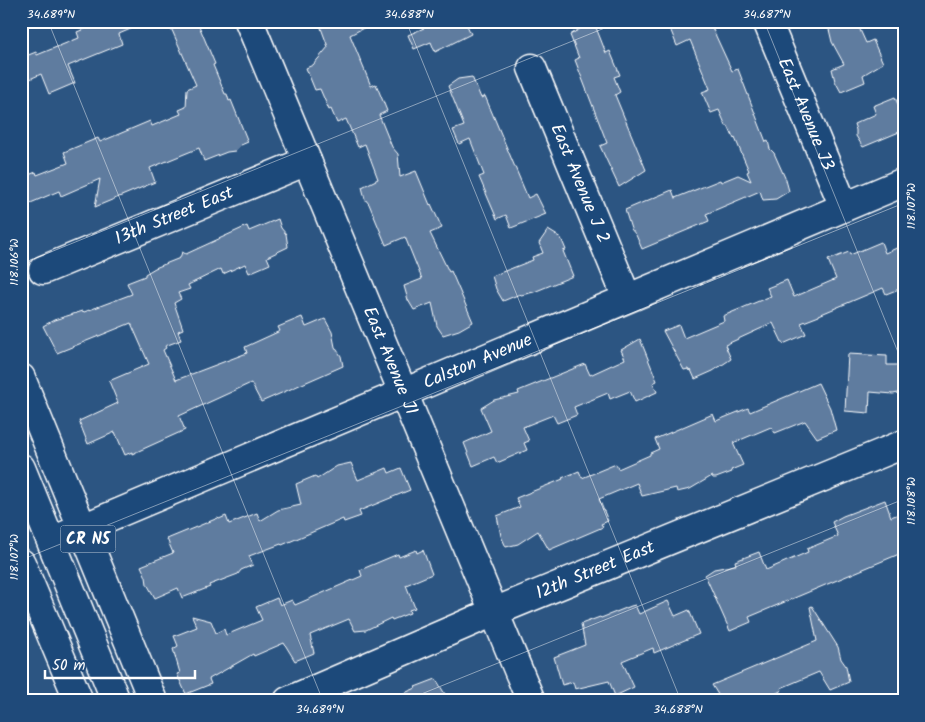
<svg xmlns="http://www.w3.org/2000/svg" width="925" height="722" font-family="Kalam,sans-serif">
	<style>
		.building { fill: #5e7c9f; stroke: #fff }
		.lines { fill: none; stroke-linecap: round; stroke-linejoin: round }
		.minor-casing { stroke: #fff; stroke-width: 31 }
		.major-casing { stroke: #fff; stroke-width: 31 }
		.minor { stroke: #1f4a7a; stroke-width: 28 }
		.major { stroke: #1f4a7a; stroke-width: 28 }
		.ticks { fill: none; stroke: #fff; stroke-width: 1; stroke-opacity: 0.45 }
		.labels { text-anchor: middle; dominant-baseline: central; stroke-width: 4; stroke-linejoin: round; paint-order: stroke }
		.shield { fill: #1f4a7a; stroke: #bcc9d7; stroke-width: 1 }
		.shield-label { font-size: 16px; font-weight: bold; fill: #fff }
		.street-label { font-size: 18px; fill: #fff; stroke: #1f4a7a }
		.neatline { fill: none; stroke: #fff; stroke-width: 2 }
		.ticks-label { font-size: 12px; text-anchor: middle; fill: #fff }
	</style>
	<rect width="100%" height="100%" fill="#2c5582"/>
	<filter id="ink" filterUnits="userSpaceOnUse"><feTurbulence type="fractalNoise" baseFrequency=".02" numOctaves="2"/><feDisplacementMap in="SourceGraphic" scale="10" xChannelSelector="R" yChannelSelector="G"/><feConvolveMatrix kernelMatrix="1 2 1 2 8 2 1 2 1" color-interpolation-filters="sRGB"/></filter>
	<g filter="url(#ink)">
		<path class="building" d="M104,21H149L119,34L122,44L68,66L75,83L49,94L41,74L21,83V58L36,52L37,55L79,38L77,32Z
			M168,21H197L215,64L213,65L225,94H227L229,101L231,100L248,142L241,145L235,151L227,152L204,161L199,148L150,168L155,182L95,207L100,179L61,196L59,191L21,207V178L36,172L37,175L68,163L64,152L98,138L100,142L150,121L152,126L181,114L179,110L186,107L187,89L196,85Z
			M329,21H377L350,35L371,86L376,84L387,111L379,115L392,147L398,154L400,177L416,171L430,205L431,204L442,228L430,233L449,272L451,271L473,322L459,330L443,335L437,326L432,303L414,310L408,300L404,286L422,279L405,237L386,245L369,204L365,199L362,187L378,179L365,144L358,147L346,119L337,123L331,109L329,110L320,89L315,90L306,68L313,65L328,47L321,28Z
			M422,21H465L471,34L435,52L431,42L414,49L408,35L424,28Z
			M680,21H709L732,71L738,69L766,142L768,141L770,149L774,153L786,180L789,191L776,199L763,200L760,191L706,214L709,221L642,249L636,235L631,229L625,210L672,190L675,198L720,180L721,182L738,175L751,181L747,172L749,171L735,138L734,139L728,126H726L719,110L711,113L702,92L710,89L690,40L677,46L669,26Z
			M827,21H856L866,43L873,40L883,63L863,75L865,82L841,92L835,81L832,69L844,64L832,42Z
			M595,25L606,53L610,51L620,75L614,77L620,92L615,95L646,170L619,187L600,146L607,143L575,60L579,58L570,35L583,27Z
			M472,77L481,98L485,96L528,198L536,194L546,214L511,228L506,215L497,219L479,177L484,175L470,139L459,144L453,130L464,126L448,86L458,79Z
			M895,97L899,107L904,105V130L863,147L856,136V130L854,124L876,114L873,106Z
			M278,219L281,228L286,234L288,247L267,257L270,264L249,273L245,264L223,274L221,269L188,285L190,289L178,293L181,299L174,303L183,329L178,331L181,340L165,346L166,348L163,350L176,380L247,353L245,347L280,331L278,327L302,317L306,327L325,319L332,332L335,347L341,356L343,366L261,402L251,383L179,416L185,430L132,454V452L125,455L115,432L88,444L79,421L118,403L109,381L149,364L131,323L57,353L43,326L54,320L83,311L84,312L132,294L127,283L145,276V274L155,268L180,258L182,252L186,254L247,226L249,231Z
			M548,230L561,238L566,250L563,251L573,276L534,292L521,295L520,294L503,301L496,289L492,276L533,260L532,257L543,253L539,243Z
			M881,242L885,253L904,245V287L886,294L883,288L819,315V316L801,323L806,334L783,344L773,323L725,345L731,359L713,371L695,379L691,370L689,371L688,369L684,370L663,331L679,325L684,338L724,321L723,316L771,296L767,288L787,280L794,297L836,279L828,260L849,252L850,255Z
			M640,339L657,381L653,383L657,392L635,402L630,391L610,399L608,393L574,407L577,415L557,423L553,415L523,427L529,441L524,443L527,450L497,463L494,457L473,466L464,443L491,431L481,408L494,400L519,394L518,391L585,364L590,375L625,359L621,350Z
			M848,354L887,356V365H904V392L893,394L870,392L869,413L845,411Z
			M818,383L830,408L836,430L817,438L805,421L775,433L771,427L733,443L743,465L731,470L732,472L716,478H713L712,476L690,489L677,492L676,488L642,496L637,483L599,499L608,521L601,524L603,527L549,550L538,531L518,544L506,547L501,536L497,516L520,507L516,498L563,479L562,478L579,471L582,478L616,464L618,469L650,455V453L659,449L655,439L713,414L716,421L748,408L750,412Z
			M351,463L358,480L387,468L389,473L401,468L410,490L359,511L361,516L344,522L343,519L282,545L281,544L249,556L253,565L241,570L238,574L209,585L210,587L182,598L178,588L155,598L147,584L146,577L141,566L173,553L167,539L218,518L219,519L226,516L229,524L257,513L260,521L278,510L301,505L296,484L315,476L317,479L337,466Z
			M885,500L891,517L904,512V552L749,617L751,622L730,631L705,575L714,569L736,565L735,561L759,552L766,570L808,552L807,549L838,536L832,522L843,516Z
			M416,550L417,553L423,550L432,574L406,585L415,608L409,610L410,613L392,620L391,618L366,630L355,631L349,619L310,635L314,653L295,661L284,643L254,656L253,654L209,679L211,684L186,694L177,674L180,673L173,649L178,646L174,636L197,627L192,616L211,621L216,633L224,629L226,635L262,620L256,607L277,598L280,605L292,600L295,605L362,576L360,570L398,554L399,557Z
			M668,601L675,616L689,610L699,634L654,653L653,648L622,661L634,687L615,696L609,681L575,689L573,682L562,685L554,657L585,645L581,624L600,617L601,618L631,606L635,605L639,614Z
			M812,606L838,647L841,659L846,666L849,682L830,690L819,672L781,688L782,690L770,697L758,701H722L712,685L817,641L810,607Z
			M436,679L449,701H386L416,688L415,687Z"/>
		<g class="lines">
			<g class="minor-casing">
				<g id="minor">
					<path id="s1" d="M249,21L531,701"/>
					<path id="s2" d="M767,21L844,207"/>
					<path id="s3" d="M532,68L627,298"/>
					<path id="s4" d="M43,270L307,161"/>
					<path id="s5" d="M52,541L904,182"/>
					<path d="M21,563L79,701"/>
					<path id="s6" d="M288,701L494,612L904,444"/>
				</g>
			</g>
			<g class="major-casing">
				<path id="major" d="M21,378L153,701
					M21,468L116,701"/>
			</g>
			<use href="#minor" class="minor"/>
			<use href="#major" class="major"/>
		</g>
	</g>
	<path class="ticks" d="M48,21L323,701M406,21L681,701M764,21L904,367M21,264L622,21M21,560L904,203M404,701L904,499"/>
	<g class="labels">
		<rect class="shield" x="60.5" y="525.5" width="55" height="27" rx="4"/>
		<g class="shield-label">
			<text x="88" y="539">CR N5</text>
		</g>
		<g class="street-label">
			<text stroke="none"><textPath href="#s2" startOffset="101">East Avenue J3</textPath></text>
			<text stroke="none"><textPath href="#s3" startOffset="125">East Avenue J 2</textPath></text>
			<text stroke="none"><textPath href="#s4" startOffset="142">13th Street East</textPath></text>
			<text stroke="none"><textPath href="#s1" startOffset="368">East Avenue J1</textPath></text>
			<text stroke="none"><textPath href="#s5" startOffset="462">Calston Avenue</textPath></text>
			<text stroke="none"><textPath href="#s6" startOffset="334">12th Street East</textPath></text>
		</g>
	</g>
	<rect width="925" height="722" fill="none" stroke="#1f4a7a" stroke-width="55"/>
	<path d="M45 670v8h150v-8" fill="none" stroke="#ffffff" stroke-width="2.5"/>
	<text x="52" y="670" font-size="15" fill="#ffffff" stroke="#1f4a7a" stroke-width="4" paint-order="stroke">50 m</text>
	<rect x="28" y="28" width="870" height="666" class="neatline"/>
	<g class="ticks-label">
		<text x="51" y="18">34.689°N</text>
		<text x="409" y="18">34.688°N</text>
		<text x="767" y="18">34.687°N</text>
		<text transform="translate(911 206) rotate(-90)" y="4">118.107°W</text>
		<text transform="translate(14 262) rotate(-90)" y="4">118.106°W</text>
		<text transform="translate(911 501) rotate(-90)" y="4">118.108°W</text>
		<text transform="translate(14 557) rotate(-90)" y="4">118.107°W</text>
		<text x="320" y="713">34.689°N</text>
		<text x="678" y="713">34.688°N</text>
	</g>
</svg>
